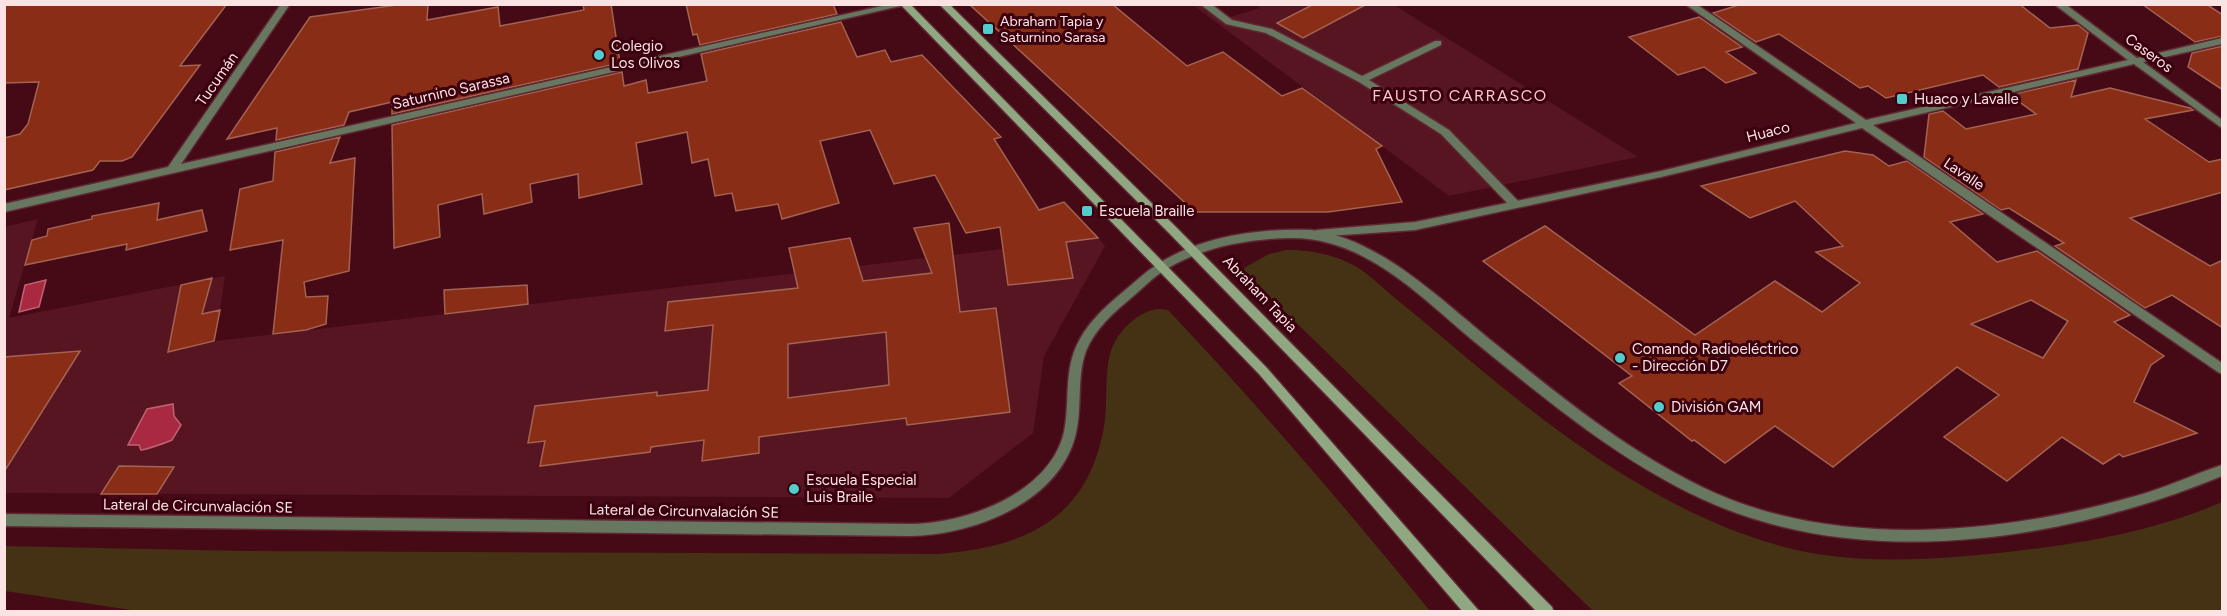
<svg xmlns="http://www.w3.org/2000/svg" width="2227" height="616" font-family="Figtree,sans-serif">
	<style>
		.built { fill: #571522 }
		.green { fill: #453114 }
		.water { fill: #a92942; stroke: #c26173; stroke-width: 1.5 }
		.building { fill: #892d16; stroke: #a36252; stroke-width: 1.5; fill-rule: evenodd }
		.lines { fill: none; stroke-linecap: round; stroke-linejoin: round }
		.service-casing { stroke: #5f2833; stroke-width: 3 }
		.minor-casing { stroke: #5f2833; stroke-width: 3 }
		.tertiary-casing { stroke: #5f2833; stroke-width: 3 }
		.secondary-casing { stroke: #5f2833; stroke-width: 3 }
		.service { fill: #687860; fill-rule: evenodd }
		.minor { fill: #687860; fill-rule: evenodd }
		.tertiary { fill: #687860; fill-rule: evenodd }
		.secondary { fill: #8fa882; fill-rule: evenodd }
		.poi-dot { fill: #52cdcd; stroke: #3a000d; stroke-width: 2 }
		.labels { text-anchor: middle; dominant-baseline: central; stroke-width: 6; stroke-linejoin: round; paint-order: stroke }
		.far-poi-label { font-size: 14px; fill: #fbe3e4; stroke: #3a000d; text-anchor: start }
		.poi-label { font-size: 15px; fill: #fbe3e4; stroke: #3a000d; text-anchor: start }
		.street-label { font-size: 15px; fill: #fbe3e4; stroke: #3a000d }
		.neighbourhood-label { font-size: 16px; letter-spacing: 1.5px; fill: #f8c9cb; stroke: #3a000d }
	</style>
	<rect width="100%" height="100%" fill="#460a16"/>
	<path class="built" d="M1193,5H1215L1230,17L1260,8L1257,5H1394L1638,157L1449,196Z
		M38,219L9,318L225,276L215,341L1098,238L1105,246L1044,356L1033,433L949,498L5,493L4,227Z"/>
	<path class="green" d="M1286,250C1307,250 1327,253 1347,262C1366,270 1380,286 1396,299C1436,331 1473,364 1512,395C1600,466 1711,538 1824,555C1887,564 1953,558 2016,551C2086,543 2158,530 2222,502V611H1593L1245,273L1244,268L1269,254Z
		M1157,309L1168,310C1260,407 1346,508 1430,611L144,612L5,591V546L245,551L938,554C1024,547 1087,521 1104,427C1108,403 1104,378 1110,354C1116,333 1135,313 1157,309Z"/>
	<path class="water" d="M46,280L39,307L19,312L25,285Z
		M173,404L174,416L181,425L172,440C168,442 145,450 141,450L139,445H128L147,409Z"/>
	<path class="building" d="M4,4H227L180,66L200,65L132,157L122,161H100L93,170L4,190V138L20,134L28,124L39,82L4,83Z
		M404,4H428L427,20L498,7L500,26L584,10L583,4H611L620,63L392,114V102L349,112L344,125L276,140L277,128L227,139L310,17Z
		M686,4H833L837,14L700,45L697,34L693,35Z
		M969,4H1112L1187,66L1223,52L1282,96L1302,88L1382,146L1376,149L1402,202L1328,212H1195Z
		M1314,4H1367L1303,38L1277,23Z
		M1742,4H2019L2050,28L2078,25L2088,33L2078,69L1999,87L1983,75L1886,98L1868,86L1860,88L1779,34L1756,42L1713,13Z
		M2142,4H2206L2223,15V36L2195,42Z
		M1699,17L1742,47L1726,52L1756,73L1726,83L1704,67L1678,75L1629,37Z
		M841,22L857,57L885,50L891,62L922,55L1001,137L994,139L1039,210L1064,202L1098,238L1066,242L1073,278L1008,285L1000,227L966,233L935,175L894,184L870,130L820,141L839,203L782,219L778,204L736,211L732,193L715,196L708,159L692,163L687,132L636,143L642,184L579,198L578,174L530,184L532,202L484,214L482,194L438,205L440,237L394,248L392,125L622,72L624,86L646,80L648,93L707,81L701,54Z
		M2223,46V90L2188,67L2192,53Z
		M2076,80L2071,97L2110,88L2190,108L2193,110L2145,119L2209,162L2223,159V192L2130,218L2210,266L2223,260V328L2172,295L2145,308L2055,246L2064,243L2009,208L2001,210L1924,157L1929,114L1943,111L1966,129L2036,114L2010,95Z
		M340,137L330,163L355,158L349,271L304,282L306,297L328,296L326,324L306,330L273,334L283,240L230,250L240,189L273,181L275,152Z
		M1845,151L1873,155L1889,166L1907,161L1983,214L1950,222L1997,262L2037,251L2130,315L2114,322L2164,356L2151,365L2134,402L2197,433L2123,457L2119,454L2103,464L2062,437L2007,481L1944,437L1999,395L1957,367L1833,467L1775,426L1725,463L1694,440L1692,441L1619,383L1632,376L1483,261L1545,226L1695,335L1775,281L1822,312L1860,283L1816,252L1843,246L1795,201L1750,218L1701,186ZM2031,300L2068,321L2043,358L1971,324Z
		M159,203L157,220L202,210L207,231L126,250L127,244L25,265L32,240L47,236L48,229L92,219V216Z
		M949,223L960,312L996,308L1010,412L907,425L906,418L759,437V453L702,461L704,440L651,447L650,452L540,466L545,441L528,443L535,406L657,392V396L708,390L713,325L665,331L668,302L798,288L789,248L850,238L863,281L932,273L914,228ZM886,332L889,385L788,398V344Z
		M212,278L202,314L220,310L214,341L168,352L181,285Z
		M527,285L528,304L445,314L444,290Z
		M80,351L38,418L4,472V357Z
		M119,466L174,467L157,494H101Z"/>
	<g class="lines">
		<g class="service-casing">
			<path id="service" d="M1200,4H1211L1232,20L1272,29L1362,76L1435,41H1441V45L1369,80L1449,130L1520,203L1514,207L1510,206L1441,134L1359,82L1266,33L1226,24Z"/>
		</g>
		<g class="minor-casing">
			<path id="minor" d="M281,4H290L181,164L891,4H909L4,212V204L168,167Z
				M1685,4H1696L1866,120L2128,60L2054,4H2065L2137,58L2222,38V44L2143,62L2222,120V128L2134,64L1873,125L2222,363V374L2218,372L1862,128L1661,177L1415,230L1313,237L1311,234L1317,230L1415,222L1661,171L1856,123Z"/>
		</g>
		<g class="tertiary-casing">
			<path id="tertiary" d="M1311,230C1381,238 1445,304 1498,346C1566,401 1635,457 1715,493C1842,549 2001,534 2132,497C2163,489 2192,475 2222,465V476C2064,541 1863,573 1702,499C1616,459 1543,397 1470,338C1418,294 1362,236 1289,238C1248,239 1204,247 1168,268C1154,276 1143,288 1131,298C1113,313 1095,329 1086,351C1076,379 1083,409 1075,437C1057,503 973,535 910,536L4,526V514L910,524C966,524 1050,493 1064,432C1070,404 1064,374 1076,347C1086,324 1104,308 1123,292C1134,283 1145,272 1158,264C1201,236 1261,228 1311,230Z"/>
		</g>
		<g class="secondary-casing">
			<path id="secondary" d="M900,4H910L1267,368L1480,612H1463L1259,374Z
				M939,4H949L1176,227L1552,607L1554,612H1537L1168,232Z"/>
		</g>
		<use href="#service" class="service"/>
		<use href="#minor" class="minor"/>
		<use href="#tertiary" class="tertiary"/>
		<use href="#secondary" class="secondary"/>
	</g>
	<g class="poi-dot">
		<rect x="982" y="23" width="12" height="12" rx="3"/>
		<circle cx="599" cy="55" r="6"/>
		<rect x="1896" y="93" width="12" height="12" rx="3"/>
		<rect x="1081" y="205" width="12" height="12" rx="3"/>
		<circle cx="1620" cy="358" r="6"/>
		<circle cx="1659" cy="407" r="6"/>
		<circle cx="794" cy="489" r="6"/>
	</g>
	<g class="labels">
		<g class="far-poi-label">
			<text x="1000" y="21">Abraham Tapia y<tspan x="1000" dy="16">Saturnino Sarasa</tspan></text>
		</g>
		<g class="poi-label">
			<text x="611" y="46">Colegio<tspan x="611" dy="17">Los Olivos</tspan></text>
			<text x="1914" y="99">Huaco y Lavalle</text>
			<text x="1099" y="211">Escuela Braille</text>
			<text x="1632" y="349">Comando Radioeléctrico<tspan x="1632" dy="17">- Dirección D7</tspan></text>
			<text x="1671" y="407">División GAM</text>
			<text x="806" y="480">Escuela Especial<tspan x="806" dy="17">Luis Braile</tspan></text>
		</g>
		<g class="street-label">
			<text transform="translate(2149 53) rotate(36)">Caseros</text>
			<text transform="translate(217 79) rotate(-55)">Tucumán</text>
			<text transform="translate(451 91) rotate(-13)">Saturnino Sarassa</text>
			<text transform="translate(1768 132) rotate(-14)">Huaco</text>
			<text transform="translate(1964 174) rotate(34)">Lavalle</text>
			<text transform="translate(1260 294) rotate(46)">Abraham Tapia</text>
			<text transform="translate(198 506) rotate(1)">Lateral de Circunvalación SE</text>
			<text transform="translate(684 511) rotate(1)">Lateral de Circunvalación SE</text>
		</g>
		<g class="neighbourhood-label">
			<text x="1460" y="95">FAUSTO CARRASCO</text>
		</g>
	</g>
	<rect width="2227" height="616" fill="none" stroke="#fbe3e4" stroke-width="12"/>
</svg>
